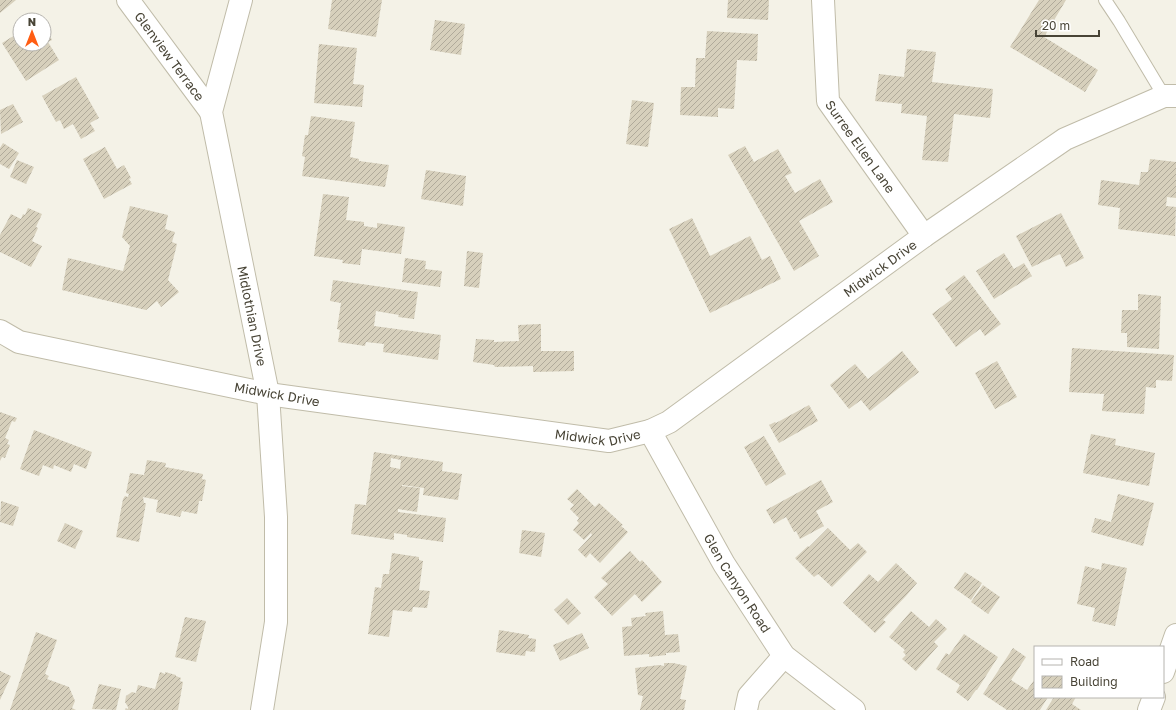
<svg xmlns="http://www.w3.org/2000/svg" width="1176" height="710" font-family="'Golos Text',sans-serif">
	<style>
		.building { fill: url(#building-hatch); fill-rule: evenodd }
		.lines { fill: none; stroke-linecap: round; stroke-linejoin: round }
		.service-casing { stroke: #c0bca9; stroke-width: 14 }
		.minor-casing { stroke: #c0bca9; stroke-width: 24 }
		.tertiary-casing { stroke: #c0bca9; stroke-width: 24 }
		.service { stroke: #fff; stroke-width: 12 }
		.minor { stroke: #fff; stroke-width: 22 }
		.tertiary { stroke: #fff; stroke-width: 22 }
		.labels { text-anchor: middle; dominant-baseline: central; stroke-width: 4; stroke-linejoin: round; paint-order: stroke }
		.street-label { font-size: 13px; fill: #484436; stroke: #fff }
	</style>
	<defs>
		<pattern id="building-hatch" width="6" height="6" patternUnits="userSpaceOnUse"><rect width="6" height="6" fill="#d7d0bc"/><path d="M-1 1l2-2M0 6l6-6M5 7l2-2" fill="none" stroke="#b0aa9a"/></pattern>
	</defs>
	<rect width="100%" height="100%" fill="#f4f2e7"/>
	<path class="building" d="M0,0H16L0,13Z
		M332,0H382L376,37L328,29Z
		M728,0H769L768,20L727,18Z
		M1039,0H1066L1044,37L1098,70L1085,92L1010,47Z
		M435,20L465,24L461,55L430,50Z
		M44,26L52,40L48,42L59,60L26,81L2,43L20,32V44H44Z
		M707,31L758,34L757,61L737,60L734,109L718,108V117L680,115L681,87H695L696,58H705Z
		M319,44L357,48L353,84L364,85L362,107L314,103Z
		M907,49L936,52L932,82L993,89L990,118L954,114L948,162L922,160L927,116L901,113L902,104L875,101L879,74L904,77Z
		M76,77L99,118L90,123L95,131L81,139L73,124L64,129L60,120L56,122L42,96Z
		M632,100L654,103L648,147L626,144Z
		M13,104L23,122L1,134L0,110Z
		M311,116L355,122L350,157L359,159V161L389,165L385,187L302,176L305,157L302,156L305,135H308Z
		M3,143L19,153L9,169L0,164V148Z
		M745,146L754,162L778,149L792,173L785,176L795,193L820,179L833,202L799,221L819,256L794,271L728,155Z
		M105,147L117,169L124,165L131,178L129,179L132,184L104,199L83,159Z
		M1150,159L1176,162V198L1167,197L1166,206L1176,207L1175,236L1118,229L1120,208L1098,205L1101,180L1139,185L1141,172H1148Z
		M17,160L34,167L26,184L10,177Z
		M426,170L466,176L463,206L421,199Z
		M323,194L349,197L346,220L364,222V226L377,228V223L405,227L401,254L362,249L360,265L342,263L343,260L314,256Z
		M130,206L168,215L165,229L175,232L172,242L177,244L168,280L179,292L161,307L157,301L146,310L62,290L68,258L123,271L130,246L122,237Z
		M28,208L42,214L36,227L38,228L32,241L42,246L31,267L0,252V235L11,214L21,219L23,214L25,215Z
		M1061,213L1084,258L1066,267L1060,254L1032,267L1016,236Z
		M692,218L710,256L750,236L762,260L770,256L781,279L710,313L669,229Z
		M467,251L483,253L479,288L464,286Z
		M1004,253L1014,269L1024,263L1032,276L994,299L976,271Z
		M405,258L426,261L425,269L442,271L440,287L402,282Z
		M964,275L1001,324L985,336L980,329L956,347L932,314L952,299L945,289Z
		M333,280L418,292L414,319L398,317L399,315L376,311L374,326L441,335L438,360L383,352L384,344L366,342L365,346L338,342L340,330L337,329L341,303L330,301Z
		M1138,294L1161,296L1159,349L1127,347V333H1121L1122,310H1138Z
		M541,324V351H574V371L533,372V366L495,367L494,365L473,362L476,339L494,340V342L519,341L518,325Z
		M1072,348L1174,355L1172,381L1156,380V388L1146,387L1144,414L1102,411L1104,394L1069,392Z
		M902,351L919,372L870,411L861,400L849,409L830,385L855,364L868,379Z
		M997,361L1017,397L995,409L975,373Z
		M809,405L818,421L779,443L769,425L775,422L776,423Z
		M0,412L17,418L15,422L12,421L5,438L9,440L7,444L10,445L5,458L2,457L0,461Z
		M34,430L92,452L86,469L74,464L71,472L54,465L53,469L43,465L39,476L20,469Z
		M1091,434L1116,439L1115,445L1155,453L1149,486L1083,473Z
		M764,436L786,474L766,486L744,447Z
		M374,452L443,462L442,471L462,474L458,500L423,495L424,488L402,485V486L420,488L417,512L398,509V512L446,518L443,542L407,537V535L394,533V540L351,534L355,504L366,505ZM391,458L401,460L400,469L390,467Z
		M147,460L166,463L165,467L203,474L202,479L206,480L202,501H199L197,514L182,511L180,517L156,512L158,500L143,497L144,503H146L139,542L116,537L123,499L125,496L128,497L129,494L126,493L130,473L144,475Z
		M821,480L833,502L816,511L824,526L800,539L796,531L794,532L786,517L774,524L766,510Z
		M577,489L595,507L599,503L623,525L621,526L628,532L600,563L590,553L586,558L578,550L592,535L591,533L584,540L573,530L579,523L577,521L579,518L570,509L574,505L567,499Z
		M1118,494L1154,503L1143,546L1091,532L1095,518L1111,522Z
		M1,501L19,507L13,526L0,522Z
		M65,523L83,531L75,549L57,541Z
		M828,528L850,550L858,543L867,552L832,587L818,574L814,577L795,558L808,546L809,547Z
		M522,530L545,533L541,557L519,553Z
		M630,551L640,562L642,560L662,582L642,602L635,594L612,616L594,597L608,584L601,578Z
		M392,553L419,557V560L423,561L419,590L430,591L427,608L413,607L412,612L393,610L389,637L368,634L375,587L381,588L383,574H389Z
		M896,563L917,583L906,596L883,620L886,622L875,633L843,603L869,574L878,582Z
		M1102,563L1127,568L1115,626L1092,621L1095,608L1077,604L1085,566L1101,570Z
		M965,572L982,583L971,600L954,588Z
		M983,585L1000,597L988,614L971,602Z
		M567,598L581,613L568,625L554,610Z
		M663,611L665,635L678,634L680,652L666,653V655L649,657V654L624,656L622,627L632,626L631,618L646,616L645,613Z
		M911,611L929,627L936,619L947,629L934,642L938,646L916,671L902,659L906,655L903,652L905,650L889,637Z
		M185,617L206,621L196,662L175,657Z
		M499,630L529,635L528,638L536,639L535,652L526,651L525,656L496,652Z
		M36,632L57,640L45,674L49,676L47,679L69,687L75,701L72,708L76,710H10Z
		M582,633L589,648L560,661L553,645Z
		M964,634L998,657L977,690H976L968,701L956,692L960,685L936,669L946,653L949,655Z
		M1013,648L1026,657L1011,680L1027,690L1035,679V697H1048L1040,710H1007L983,694Z
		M664,663H673L687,666L680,699L686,700L684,710H640L643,696L638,695L635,668L659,665L664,666Z
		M0,671L11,676L0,700Z
		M160,672L165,674V672L176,675V676L181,678L180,681L183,682L178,710H125L126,708L128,709V707L125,702L126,696L132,692L136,693L138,685L155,689Z
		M99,684L121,689L116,710L92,709Z
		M1054,697H1076L1072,704L1081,710H1046Z"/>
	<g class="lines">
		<g class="service-casing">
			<path id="service" d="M1105,0L1119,21L1164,96"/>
		</g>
		<g class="minor-casing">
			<g id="minor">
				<path id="s1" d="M823,0L828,101L924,236"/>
				<path d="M0,331L19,342L268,394"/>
				<path id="s2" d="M650,431L669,422L924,236L1065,139L1164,96H1176"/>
				<path d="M1163,672L1176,635"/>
				<path d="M746,710L749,696L784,656"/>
				<path d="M1149,710L1154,697"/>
			</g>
		</g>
		<g class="tertiary-casing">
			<g id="tertiary">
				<path id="s3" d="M128,0L211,112"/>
				<path id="s4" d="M241,0L211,112L268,394L276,517V622L262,710"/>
				<path id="s5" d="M268,394L609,441L650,431L724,564L784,656L854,710"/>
			</g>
		</g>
		<use href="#service" class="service"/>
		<use href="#minor" class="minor"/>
		<use href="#tertiary" class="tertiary"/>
	</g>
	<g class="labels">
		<g class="street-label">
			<text stroke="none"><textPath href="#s3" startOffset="70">Glenview Terrace</textPath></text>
			<text stroke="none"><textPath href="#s1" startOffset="157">Surree Ellen Lane</textPath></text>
			<text stroke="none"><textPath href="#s2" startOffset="282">Midwick Drive</textPath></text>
			<text stroke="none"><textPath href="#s4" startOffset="324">Midlothian Drive</textPath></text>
			<text transform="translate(277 394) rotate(10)">Midwick Drive</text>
			<text stroke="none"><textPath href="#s5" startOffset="333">Midwick Drive</textPath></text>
			<text stroke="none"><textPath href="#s5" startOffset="562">Glen Canyon Road</textPath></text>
		</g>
	</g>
	<rect x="1034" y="646" width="130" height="52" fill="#ffffff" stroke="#b6b4af"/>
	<rect x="1042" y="659" width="20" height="6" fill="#ffffff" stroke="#b6b4af"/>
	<text x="1070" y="666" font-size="12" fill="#484436">Road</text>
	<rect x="1042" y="676" width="20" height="12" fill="url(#building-hatch)" stroke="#b6b4af"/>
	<text x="1070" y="686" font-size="12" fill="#484436">Building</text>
	<g transform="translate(32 32)"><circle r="19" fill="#ffffff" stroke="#b6b4af"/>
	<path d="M0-3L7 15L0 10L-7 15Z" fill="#ff5d13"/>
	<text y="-6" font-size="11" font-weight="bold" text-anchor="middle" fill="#484436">N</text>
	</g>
	<path d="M1036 30v6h63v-6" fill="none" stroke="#484436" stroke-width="2"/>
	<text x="1042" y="30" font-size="12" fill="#484436" stroke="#ffffff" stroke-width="3" paint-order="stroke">20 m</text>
</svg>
